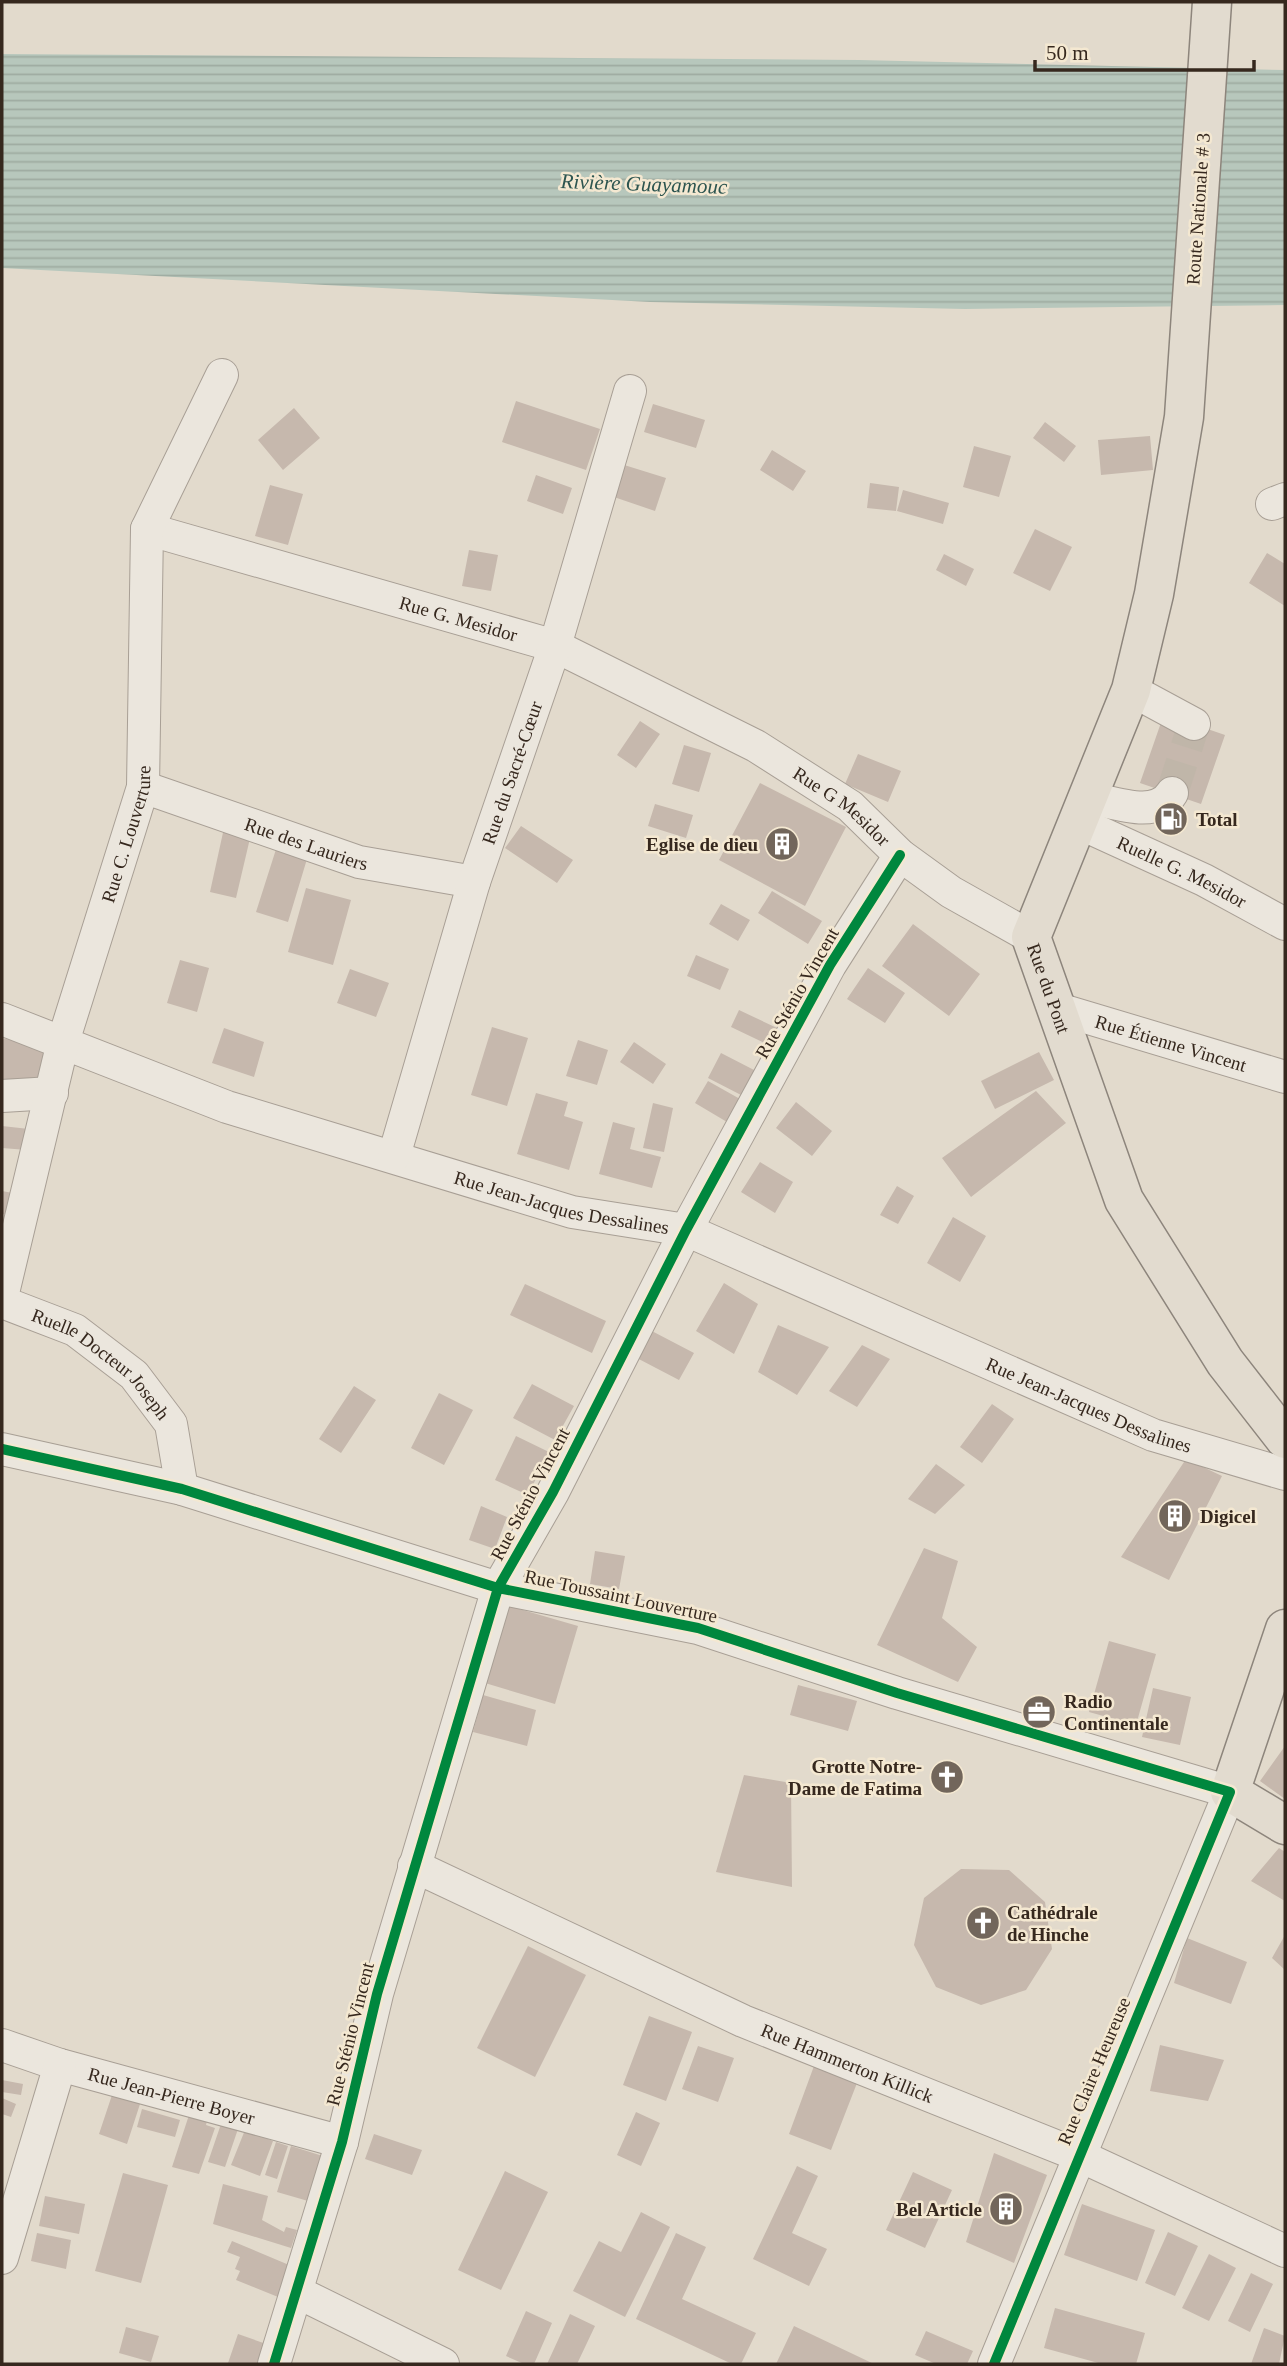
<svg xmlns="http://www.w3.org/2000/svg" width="1287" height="2366" font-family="'Times New Roman',serif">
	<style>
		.water { fill: url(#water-rules) }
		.building { fill: #c6b8ad }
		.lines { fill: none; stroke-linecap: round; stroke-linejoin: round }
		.minor-tunnel { stroke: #c0b6a9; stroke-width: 32; stroke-dasharray: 32 16; stroke-linecap: butt }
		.minor-casing { stroke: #a89f95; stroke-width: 34 }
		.major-casing { stroke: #8d857c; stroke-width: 41 }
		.minor { stroke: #ebe6dd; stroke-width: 32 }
		.major { stroke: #e2dbcf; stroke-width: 38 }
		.cycleway-casing { stroke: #f4e8d1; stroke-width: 15 }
		.cycleway { stroke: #00873e; stroke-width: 10 }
		.labels { text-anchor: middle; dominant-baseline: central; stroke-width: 5; stroke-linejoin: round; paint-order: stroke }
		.street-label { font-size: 19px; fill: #36281e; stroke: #f4e8d1 }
		.poi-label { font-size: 19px; font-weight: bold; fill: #36281e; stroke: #f4e8d1; text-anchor: start }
		.water-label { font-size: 21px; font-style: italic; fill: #2d5550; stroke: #f4e8d1 }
	</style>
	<defs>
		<pattern id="water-rules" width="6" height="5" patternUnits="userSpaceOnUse" patternTransform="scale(1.75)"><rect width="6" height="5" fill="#b7c7bc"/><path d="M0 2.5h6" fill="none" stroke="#9eaba1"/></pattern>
	</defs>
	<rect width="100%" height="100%" fill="#e2dacc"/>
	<path class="water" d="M2,54L860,60L1285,70V305L965,309L650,302L2,268Z"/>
	<path class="building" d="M516,401L600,429L586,470L502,442Z
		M653,404L705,420L696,448L644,432Z
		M294,408L320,438L283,470L258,440Z
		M1045,422L1076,446L1064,462L1033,438Z
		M1150,436L1153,470L1101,475L1098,440Z
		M974,446L1011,456L999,497L963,487Z
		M772,450L806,471L793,491L760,470Z
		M621,464L666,478L655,511L611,496Z
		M536,475L572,488L563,514L527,501Z
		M870,483L899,487L896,511L867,508Z
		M270,485L303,494L288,545L255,536Z
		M903,490L949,503L943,524L897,511Z
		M1035,529L1072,547L1050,591L1013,573Z
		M469,550L498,555L491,591L462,586Z
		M1267,553L1285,564V606L1249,583Z
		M944,554L974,569L966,586L936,570Z
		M1164,714L1225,735L1201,804L1140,783Z
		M640,721L660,734L636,768L617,755Z
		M684,745L711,753L699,792L672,784Z
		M858,754L901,771L888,802L845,784Z
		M760,783L846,827L805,906L719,860Z
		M655,804L693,815L686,838L648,826Z
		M521,826L573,860L557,883L505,848Z
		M224,828L251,834L236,898L210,892Z
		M278,843L310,849L288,922L256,912Z
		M306,888L351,900L333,965L288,952Z
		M772,891L822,921L808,944L758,913Z
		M721,904L750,920L738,941L709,924Z
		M913,924L980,974L949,1016L882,966Z
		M696,955L729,969L720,990L687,976Z
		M180,960L209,968L197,1012L167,1003Z
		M868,968L905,993L885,1023L847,999Z
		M350,969L389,983L376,1017L337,1003Z
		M739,1010L777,1028L769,1045L731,1027Z
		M492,1027L528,1038L507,1106L471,1095Z
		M224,1028L264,1042L254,1077L212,1063Z
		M2,1038L45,1048L35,1088L2,1080Z
		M578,1040L608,1050L597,1085L566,1076Z
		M634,1042L666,1064L653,1084L620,1062Z
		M1039,1052L1054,1080L995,1109L981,1081Z
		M721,1053L756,1071L743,1096L708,1078Z
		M708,1081L740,1099L727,1122L695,1103Z
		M1036,1091L1066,1123L971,1197L942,1158Z
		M536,1093L568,1102L564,1116L583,1122L569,1170L517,1154Z
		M796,1102L832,1131L812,1156L776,1128Z
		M653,1103L673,1108L664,1152L643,1148Z
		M613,1122L635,1128L630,1149L661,1157L652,1188L599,1174Z
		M2,1126L29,1129L27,1150L2,1148Z
		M760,1162L793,1182L775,1213L741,1192Z
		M897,1186L914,1196L898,1224L880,1215Z
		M2,1191L23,1195L19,1217L2,1214Z
		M953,1217L986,1236L960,1282L927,1263Z
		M724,1283L758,1304L734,1354L696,1331Z
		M525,1284L606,1321L592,1353L510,1315Z
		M778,1325L829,1347L797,1395L758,1372Z
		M648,1329L694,1353L679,1380L633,1356Z
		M862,1345L890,1359L857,1407L829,1391Z
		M532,1384L574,1406L555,1440L513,1418Z
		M354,1386L376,1400L341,1453L319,1439Z
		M439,1393L473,1410L444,1465L411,1448Z
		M992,1404L1014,1419L982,1463L960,1447Z
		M516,1436L549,1452L528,1495L495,1480Z
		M1186,1459L1222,1476L1169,1580L1121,1557Z
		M936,1464L965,1485L935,1514L908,1499Z
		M481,1506L507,1517L495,1549L469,1540Z
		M924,1548L958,1561L942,1618L977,1647L958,1682L877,1645Z
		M595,1551L625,1556L619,1589L590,1584Z
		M509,1606L578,1626L555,1704L485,1683Z
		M1109,1641L1156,1654L1136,1725L1089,1712Z
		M798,1685L857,1701L848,1731L790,1715Z
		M1153,1688L1191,1697L1180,1745L1142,1737Z
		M483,1695L536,1710L527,1746L473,1732Z
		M1285,1746V1799L1260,1781Z
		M744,1775L791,1783L792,1887L716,1872Z
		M1279,1848L1285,1852V1901L1251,1881Z
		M961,1869L1009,1870L1045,1902L1052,1949L1026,1990L981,2005L936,1987L914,1945L924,1898Z
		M1285,1935V1970L1272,1958Z
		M1187,1938L1247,1962L1231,2004L1174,1983Z
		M528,1946L586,1975L535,2077L477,2048Z
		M649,2016L692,2032L666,2101L623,2085Z
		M1160,2045L1224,2060L1208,2101L1150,2091Z
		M698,2046L734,2058L718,2102L682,2089Z
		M814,2066L857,2083L831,2150L789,2134Z
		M2,2080L23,2084L21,2095L2,2092Z
		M112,2095L140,2104L127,2144L99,2134Z
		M2,2098L16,2104L11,2117L2,2114Z
		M142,2109L180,2120L175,2137L137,2127Z
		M636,2112L660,2123L641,2166L617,2155Z
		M189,2115L207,2121L206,2125L215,2128L199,2174L172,2167Z
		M221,2124L238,2129L225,2167L208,2162Z
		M245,2130L273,2141L260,2176L231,2165Z
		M374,2134L422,2150L412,2175L365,2159Z
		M276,2142L288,2146L277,2179L265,2175Z
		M291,2146L329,2158L315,2203L277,2192Z
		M994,2153L1047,2175L1014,2263L966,2242Z
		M797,2166L818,2176L792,2233L827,2249L809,2286L753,2259Z
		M505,2171L548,2192L501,2290L458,2270Z
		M913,2172L952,2190L925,2248L886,2230Z
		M123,2173L168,2185L141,2283L95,2271Z
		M223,2184L268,2196L262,2220L284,2232L286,2227L297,2230L291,2248L213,2224Z
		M45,2196L85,2204L79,2234L39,2226Z
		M1082,2204L1155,2230L1137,2281L1064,2255Z
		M641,2212L670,2227L625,2317L573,2291L599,2241L621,2252Z
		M1168,2232L1198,2246L1175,2296L1145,2283Z
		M37,2233L71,2240L66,2269L31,2261Z
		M676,2233L706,2247L682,2299L756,2333L741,2364H732L636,2319Z
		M232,2241L301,2270L288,2301L236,2280L240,2271L235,2269L240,2257L227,2252Z
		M1209,2254L1236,2268L1209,2321L1182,2308Z
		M1251,2273L1273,2284L1250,2332L1228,2321Z
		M1055,2308L1145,2333L1136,2364H1102L1044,2348Z
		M526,2311L552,2323L534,2364H524L506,2356Z
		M570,2314L595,2326L577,2364H547Z
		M794,2326L874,2364H776Z
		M126,2327L159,2336L151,2362L119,2353Z
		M1264,2328L1285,2336L1279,2364H1251Z
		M926,2331L973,2351L967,2364H936L915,2355Z
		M238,2334L272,2346L266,2364L228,2363Z"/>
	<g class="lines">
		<path class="minor-tunnel" d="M1172,793L1194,724"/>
		<g class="minor-casing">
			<g id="minor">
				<path d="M1272,504L1285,499"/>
				<path id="s1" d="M147,529L555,646L756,746L850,806L900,855L951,892L1031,937"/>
				<path d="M1131,690L1194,724"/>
				<path id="s2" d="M143,787L359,862L474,882"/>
				<path d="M1087,797C1114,802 1156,820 1172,793"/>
				<path id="s3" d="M1077,822L1204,880L1285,924"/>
				<path id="s4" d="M1055,1008L1285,1077"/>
				<path id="s5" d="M2,1019L227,1107L572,1212L686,1230L1153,1435L1285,1474"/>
				<path d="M2,1096L52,1093"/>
				<path id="s6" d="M394,1156L474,882L555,646L630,391"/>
				<path id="s7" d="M2,1297L63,1042L143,787L147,529L222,375"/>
				<path id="s8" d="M2,1302L75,1330L134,1375L171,1424L182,1489"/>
				<path d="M2,1449L182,1489L498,1588L698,1628L897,1693L1230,1792L994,2364"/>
				<path id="s9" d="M414,1866L743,2021L1078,2155L1285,2251"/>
				<path id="s10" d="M2,2045L60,2065L342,2142"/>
				<path d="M2,2258L60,2065"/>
				<path d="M297,2292L443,2364"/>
				<path d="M274,2364L342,2142L377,1994L498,1588L553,1492L686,1230L830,965L900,855"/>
			</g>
		</g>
		<g class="major-casing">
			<g id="major">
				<path id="s11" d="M1212,2L1184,417L1154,594L1131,690L1031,937L1124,1200L1225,1362L1285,1439"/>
				<path d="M1285,1629L1230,1792L1285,1825"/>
			</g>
		</g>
		<use href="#minor" class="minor"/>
		<use href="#major" class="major"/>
		<g class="cycleway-casing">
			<path id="cycleway" d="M2,1449L182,1489L498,1588L698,1628L897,1693L1230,1792L994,2364
				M274,2364L342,2142L377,1994L498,1588L553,1492L686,1230L830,965L900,855"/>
		</g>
		<use href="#cycleway" class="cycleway"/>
	</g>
	<defs>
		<g id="fuel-disc" transform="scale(1.75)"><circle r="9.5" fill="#72665b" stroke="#f4e8d1"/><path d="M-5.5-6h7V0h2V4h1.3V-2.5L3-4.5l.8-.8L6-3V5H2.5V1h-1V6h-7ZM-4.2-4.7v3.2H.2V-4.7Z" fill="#fff"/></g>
		<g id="building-disc" transform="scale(1.75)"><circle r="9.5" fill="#72665b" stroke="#f4e8d1"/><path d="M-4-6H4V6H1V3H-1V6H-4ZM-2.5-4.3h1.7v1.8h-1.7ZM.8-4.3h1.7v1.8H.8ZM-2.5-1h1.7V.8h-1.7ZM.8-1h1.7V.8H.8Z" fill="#fff"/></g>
		<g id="office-disc" transform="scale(1.75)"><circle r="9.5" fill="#72665b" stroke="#f4e8d1"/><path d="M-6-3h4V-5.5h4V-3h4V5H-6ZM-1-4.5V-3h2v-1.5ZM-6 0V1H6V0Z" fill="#fff"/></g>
		<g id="church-disc" transform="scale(1.75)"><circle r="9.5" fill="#72665b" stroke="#f4e8d1"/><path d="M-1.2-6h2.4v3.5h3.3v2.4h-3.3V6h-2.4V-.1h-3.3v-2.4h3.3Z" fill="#fff"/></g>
	</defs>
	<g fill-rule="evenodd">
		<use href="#fuel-disc" x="1171" y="819"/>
		<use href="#building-disc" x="782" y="844"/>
		<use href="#building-disc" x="1175" y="1516"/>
		<use href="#office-disc" x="1039" y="1712"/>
		<use href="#church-disc" x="947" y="1777"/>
		<use href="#church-disc" x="983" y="1923"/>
		<use href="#building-disc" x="1006" y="2209"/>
	</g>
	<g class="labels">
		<g class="street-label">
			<text transform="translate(1198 209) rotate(-86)">Route Nationale # 3</text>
			<text stroke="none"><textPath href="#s1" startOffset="324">Rue G. Mesidor</textPath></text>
			<text stroke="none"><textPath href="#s6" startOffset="401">Rue du Sacré-Cœur</textPath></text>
			<text stroke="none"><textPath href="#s1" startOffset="754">Rue G Mesidor</textPath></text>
			<text stroke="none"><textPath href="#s7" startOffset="480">Rue C. Louverture</textPath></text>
			<text stroke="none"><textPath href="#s2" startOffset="173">Rue des Lauriers</textPath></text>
			<text stroke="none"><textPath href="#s3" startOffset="116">Ruelle G. Mesidor</textPath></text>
			<text stroke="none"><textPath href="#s11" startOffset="1015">Rue du Pont</textPath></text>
			<text transform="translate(797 993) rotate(-60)">Rue Sténio Vincent</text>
			<text stroke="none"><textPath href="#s4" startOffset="121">Rue Étienne Vincent</textPath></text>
			<text stroke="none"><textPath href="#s5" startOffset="590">Rue Jean-Jacques Dessalines</textPath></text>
			<text stroke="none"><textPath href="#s8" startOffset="119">Ruelle Docteur Joseph</textPath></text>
			<text stroke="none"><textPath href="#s5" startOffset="1157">Rue Jean-Jacques Dessalines</textPath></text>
			<text transform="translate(530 1494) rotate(-62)">Rue Sténio Vincent</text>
			<text transform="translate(621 1596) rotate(12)">Rue Toussaint Louverture</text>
			<text transform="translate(350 2034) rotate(-76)">Rue Sténio Vincent</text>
			<text stroke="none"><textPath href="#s9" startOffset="476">Rue Hammerton Killick</textPath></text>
			<text transform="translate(1094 2071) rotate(-67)">Rue Claire Heureuse</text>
			<text stroke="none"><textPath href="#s10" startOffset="177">Rue Jean-Pierre Boyer</textPath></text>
		</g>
		<g class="poi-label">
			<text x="1196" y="819">Total</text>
			<text x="758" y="844" text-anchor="end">Eglise de dieu</text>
			<text x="1200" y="1516">Digicel</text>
			<text x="1064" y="1701">Radio<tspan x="1064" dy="22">Continentale</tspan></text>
			<text x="922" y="1766" text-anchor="end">Grotte Notre-<tspan x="922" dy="22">Dame de Fatima</tspan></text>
			<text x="1007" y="1912">Cathédrale<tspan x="1007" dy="22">de Hinche</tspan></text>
			<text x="982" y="2209" text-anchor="end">Bel Article</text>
		</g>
		<g class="water-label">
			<text transform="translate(644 184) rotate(2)">Rivière Guayamouc</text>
		</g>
	</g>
	<rect width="1287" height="2366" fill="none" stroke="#36281e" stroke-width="7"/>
	<path d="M1035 60v10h219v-10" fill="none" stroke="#36281e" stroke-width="3.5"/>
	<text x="1046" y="60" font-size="21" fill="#36281e" stroke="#f4e8d1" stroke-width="5" paint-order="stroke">50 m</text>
</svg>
